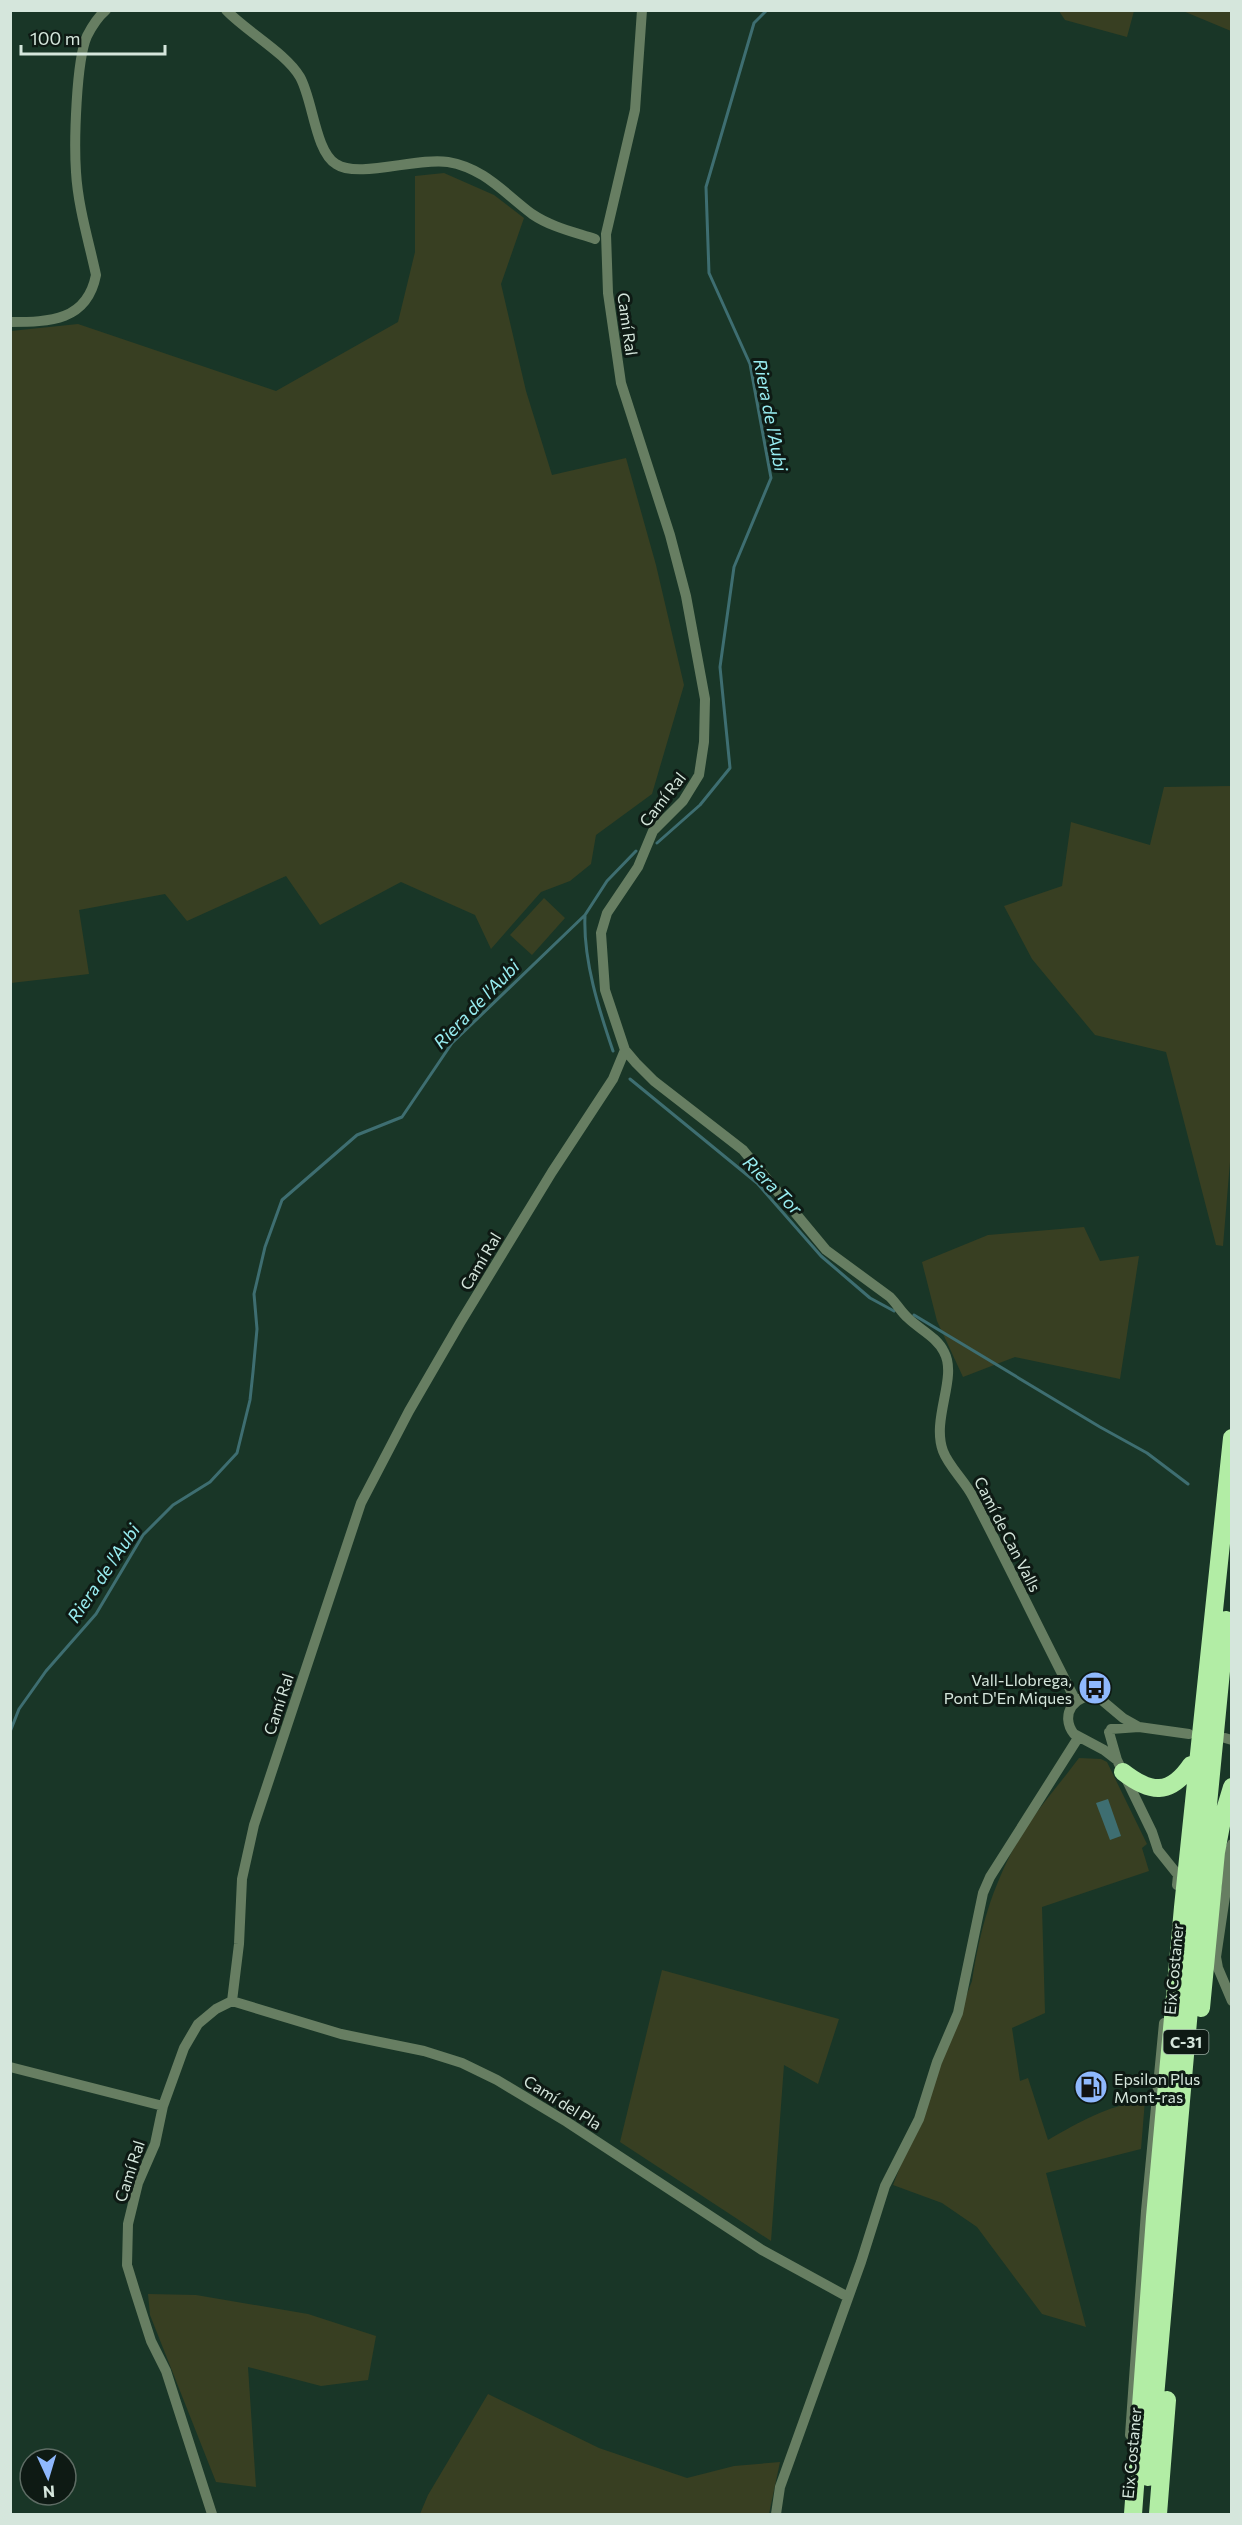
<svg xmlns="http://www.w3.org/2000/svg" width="1242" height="2525" font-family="Commissioner,sans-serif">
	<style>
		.green { fill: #383f22 }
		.water { fill: #3e6e71 }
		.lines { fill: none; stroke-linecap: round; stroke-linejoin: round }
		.stream { stroke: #3e6e71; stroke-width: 3 }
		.street { stroke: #677e62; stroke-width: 10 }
		.highway { stroke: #b2eda5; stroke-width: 18 }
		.labels { text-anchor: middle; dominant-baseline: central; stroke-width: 6; stroke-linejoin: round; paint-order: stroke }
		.shield { fill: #0e1a14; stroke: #99a9a0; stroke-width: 1.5 }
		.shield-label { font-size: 15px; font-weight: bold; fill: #d5e6dc }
		.street-label { font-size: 16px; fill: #d5e6dc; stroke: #0e1a14 }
		.poi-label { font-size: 16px; fill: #d5e6dc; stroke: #0e1a14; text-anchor: end }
		.water-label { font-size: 18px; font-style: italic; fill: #98edf1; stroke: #0e1a14 }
	</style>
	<rect width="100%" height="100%" fill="#193627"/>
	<path class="green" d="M1059,11H1134L1127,37L1065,20Z
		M1183,11H1231V31Z
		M444,173L494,195L524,218L501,284L526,391L552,475L626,458L656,565L684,685L652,794L596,835L591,864L570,881L541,892L491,949L475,915L401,882L320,925L286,876L187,921L165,894L79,910L89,974L11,983V331L78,324L276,391L398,322L415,252V176Z
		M1231,786L1232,1138L1223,1246L1216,1245L1166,1052L1095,1035L1032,959L1004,906L1062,886L1071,822L1150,845L1164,787Z
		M544,898L565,918L532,955L510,935Z
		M1084,1227L1100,1261L1139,1256L1120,1379L1015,1357L963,1377L937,1321L922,1262L988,1235Z
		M1079,1758L1101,1759L1107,1762L1147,1844L1142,1848L1149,1871L1042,1907L1045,2013L1012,2028L1020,2081L1028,2078L1048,2140C1083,2120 1105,2107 1145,2100L1141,2149L1046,2173L1086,2327L1042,2314L977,2227L942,2203L893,2185L972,1981C980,1930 991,1890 1016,1844C1031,1816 1059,1785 1079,1758Z
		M662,1970L839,2019L818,2084L784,2065L771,2241L620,2142Z
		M148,2294L196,2295L308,2314L376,2336L368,2380L321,2386L248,2367L256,2487L216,2482L150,2315Z
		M488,2394L599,2448L687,2478L734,2466L780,2462L769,2514H420L428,2495Z"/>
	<path class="water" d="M1108,1799L1121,1836L1110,1840L1096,1803Z"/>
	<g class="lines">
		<path class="stream" d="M657,843L700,805L730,768L720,667L734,567L771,478L750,364L709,273L706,187L754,23L767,10
			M585,916C583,960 599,1010 613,1051
			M630,1079L757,1183L821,1256L870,1298L894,1311
			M914,1315L1100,1427L1147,1453L1188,1484
			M10,1732L19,1709L46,1671L96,1614L143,1535L173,1505L210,1482L237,1453L250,1400L253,1372L257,1329L254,1294L265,1247L282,1200L357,1135L402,1117L452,1043L585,915L607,881L636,851"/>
		<path class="street" d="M226,10C247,32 286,53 300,77C313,100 315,151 336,164C358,179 417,157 448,162C484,168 504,193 532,214C551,227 574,232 595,239
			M642,10L635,110L606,234L608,293L621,383L670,535L686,596L705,699L704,742L699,775L683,801L653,831L638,867L607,913L601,933L605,990L625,1050L636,1063L654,1081L743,1150L826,1250L890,1297C897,1304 901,1312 908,1318C919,1329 937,1337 944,1352C958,1377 931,1419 943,1451C949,1467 965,1481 973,1497C1008,1564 1041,1633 1076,1701
			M10,322C50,322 87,321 96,275C89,242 78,207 76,172C74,143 76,61 87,36C92,26 98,17 106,10
			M1111,1729L1139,1727L1189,1734
			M1109,1732L1117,1760L1152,1832L1158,1850L1178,1875L1177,1885
			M1225,1738L1232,1740
			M1117,1760L1104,1750L1074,1734C1059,1715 1075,1692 1098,1697L1123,1718L1139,1727
			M1232,1844L1226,1859L1227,1883L1216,1957L1218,1968L1232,2001
			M232,2001L341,2034L424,2051L462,2063L497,2080L567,2122L762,2250L848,2297
			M10,2067L163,2106
			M1130,2435L1146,2211L1164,2023
			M212,2514L166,2371L151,2341L135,2291L127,2265L128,2224L138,2183L155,2144L163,2106L184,2048L198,2024L216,2009L232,2001L239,1944L242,1879L254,1825L361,1503L409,1411L460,1323L552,1172L613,1079L625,1050
			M776,2514L780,2487L861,2262L885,2186L919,2119L937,2062L958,2013L983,1893L990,1877L1078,1738"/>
		<path class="highway" d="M1123,1772C1150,1793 1170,1796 1191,1765
			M1201,2008L1216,1852L1222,1820L1232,1787
			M1148,2477L1198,1907L1226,1620
			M1133,2514L1155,2217L1183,1907L1232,1438
			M1158,2514L1167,2400"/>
	</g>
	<defs>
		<g id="bus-disc" transform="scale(1.725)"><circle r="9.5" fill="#8fb8fd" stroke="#0e1a14"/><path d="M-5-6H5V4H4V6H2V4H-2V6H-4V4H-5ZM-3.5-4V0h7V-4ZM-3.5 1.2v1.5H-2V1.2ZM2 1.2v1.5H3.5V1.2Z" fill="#111"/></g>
		<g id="fuel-disc" transform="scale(1.725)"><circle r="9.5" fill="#8fb8fd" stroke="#0e1a14"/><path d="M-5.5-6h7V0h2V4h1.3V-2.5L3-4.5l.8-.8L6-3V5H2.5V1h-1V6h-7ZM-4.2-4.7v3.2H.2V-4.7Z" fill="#111"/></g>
	</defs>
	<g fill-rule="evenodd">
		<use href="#bus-disc" x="1095" y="1688"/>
		<use href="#fuel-disc" x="1091" y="2087"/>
	</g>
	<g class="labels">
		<rect class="shield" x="1163.5" y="2030" width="45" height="24" rx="4.5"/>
		<g class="shield-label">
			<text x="1186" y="2042">C-31</text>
		</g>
		<g class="street-label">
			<text transform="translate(628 324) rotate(82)">Camí Ral</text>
			<text transform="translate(662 799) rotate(-52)">Camí Ral</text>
			<text transform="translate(480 1261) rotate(-59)">Camí Ral</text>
			<text transform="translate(1008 1534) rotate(63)">Camí de Can Valls</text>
			<text transform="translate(278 1704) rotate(-72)">Camí Ral</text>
			<text transform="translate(1173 1969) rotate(-85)">Eix Costaner</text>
			<text transform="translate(563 2102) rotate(32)">Camí del Pla</text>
			<text transform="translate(129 2171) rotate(-72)">Camí Ral</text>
			<text transform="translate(1131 2453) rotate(-85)">Eix Costaner</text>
		</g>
		<g class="poi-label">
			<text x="1072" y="1679">Vall-Llobrega,<tspan x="1072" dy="18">Pont D'En Miques</tspan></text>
			<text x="1114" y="2078" text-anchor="start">Epsilon Plus<tspan x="1114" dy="18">Mont-ras</tspan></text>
		</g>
		<g class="water-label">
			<text transform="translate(771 415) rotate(79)">Riera de l'Aubi</text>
			<text transform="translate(476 1004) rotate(-46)">Riera de l'Aubi</text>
			<text transform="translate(773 1185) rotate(45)">Riera Tor</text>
			<text transform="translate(103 1573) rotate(-56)">Riera de l'Aubi</text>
		</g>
	</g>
	<rect width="1242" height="2525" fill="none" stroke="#d5e6dc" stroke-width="24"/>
	<g transform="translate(48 2477) rotate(176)"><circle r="28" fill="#0e1a14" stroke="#5e6c64" stroke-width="1.5"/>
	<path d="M0-4.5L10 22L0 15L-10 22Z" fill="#8fb8fd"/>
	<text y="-9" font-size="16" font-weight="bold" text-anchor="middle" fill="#d5e6dc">N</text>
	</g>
	<path d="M21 45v9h144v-9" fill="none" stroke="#d5e6dc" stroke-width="3"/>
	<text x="30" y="45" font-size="18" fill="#d5e6dc" stroke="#0e1a14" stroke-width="4.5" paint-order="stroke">100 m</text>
</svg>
